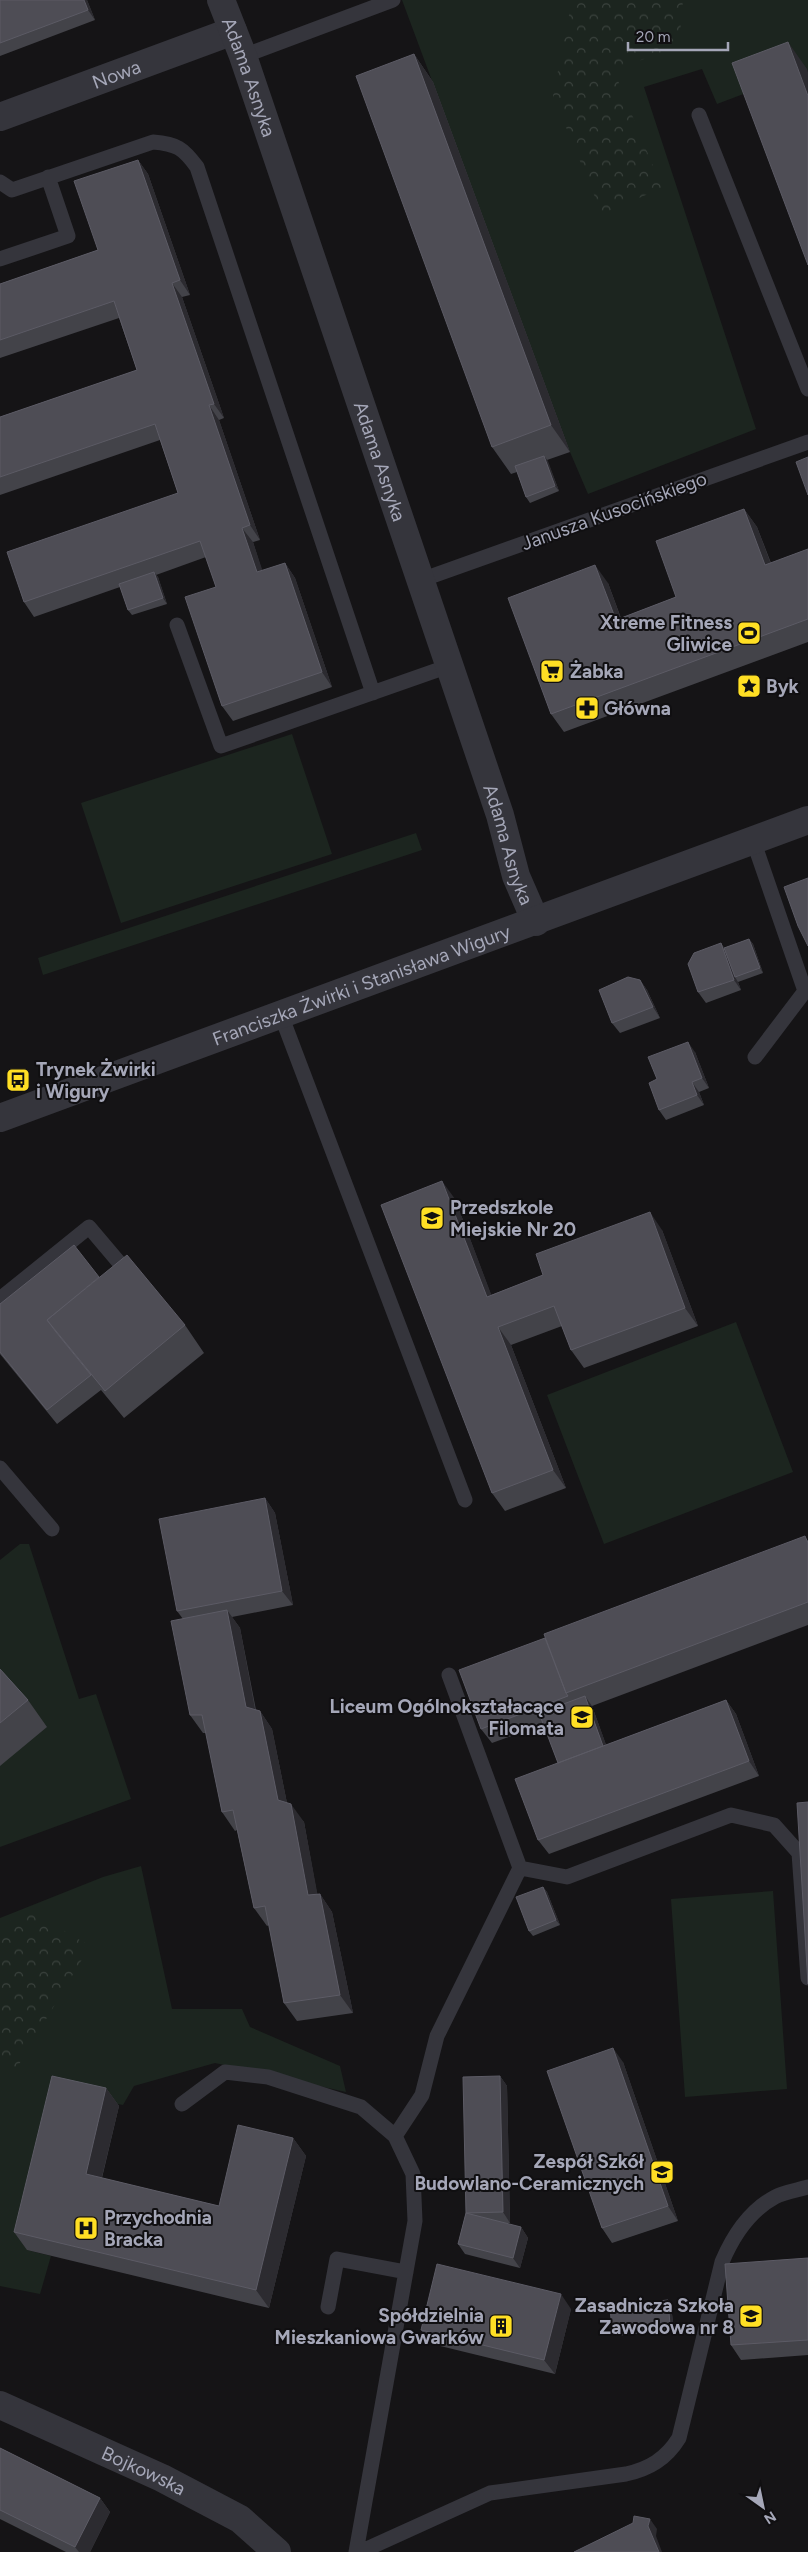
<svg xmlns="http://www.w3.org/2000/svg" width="808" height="2552" font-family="Figtree,sans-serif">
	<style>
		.grass { fill: #1c251f }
		.park { fill: url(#park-crowns) }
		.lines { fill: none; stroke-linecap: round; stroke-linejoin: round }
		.service { stroke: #35353c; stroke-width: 15 }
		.minor { stroke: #35353c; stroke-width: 28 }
		.tertiary { stroke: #35353c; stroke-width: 28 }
		.wall { fill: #434349 }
		.shaded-wall { fill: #2c2b30 }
		.building { fill: #4e4d55; stroke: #5c5b65 }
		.labels { text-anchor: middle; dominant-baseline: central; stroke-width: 4; stroke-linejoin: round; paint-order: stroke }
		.street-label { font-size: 19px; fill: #a5a7b8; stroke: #100f11 }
		.poi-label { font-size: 19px; font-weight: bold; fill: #a5a7b8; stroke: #100f11; text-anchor: start }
	</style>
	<defs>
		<pattern id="park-crowns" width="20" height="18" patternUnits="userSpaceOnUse" patternTransform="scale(1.25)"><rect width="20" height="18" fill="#1c251f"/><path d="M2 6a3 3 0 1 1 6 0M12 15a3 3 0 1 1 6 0" fill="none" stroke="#3a423d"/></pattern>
	</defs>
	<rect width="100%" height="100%" fill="#151416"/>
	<path class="grass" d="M402,0H808V72L807,70L717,104L702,69L644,87L756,429L588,494L570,452Z
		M292,734L332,854L121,923L81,803Z
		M416,833L422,850L43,975L38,958Z
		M736,1322L793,1472L604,1544L547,1395Z
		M20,1544H29L79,1699L96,1694L131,1799L0,1847V1560Z
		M141,1866L172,2009H242L250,2027L340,2066L346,2092L215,2063L134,2086L123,2105L65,2094L27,2250L51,2256L40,2294L0,2286V1918L103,1877Z
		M773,1891L787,2089L685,2097L671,1899Z"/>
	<path class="park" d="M572,0H683L679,45L614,71L662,188L602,214L553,96Z
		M32,1912L90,1946L15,2071L0,2073V1925Z"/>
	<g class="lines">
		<path class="service" d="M243,56L393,0
			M699,115L808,389
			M0,182L12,190L153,142C177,144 183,148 197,167L373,693
			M0,259L68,236L48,177
			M421,580L808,442
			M177,625L221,746L449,666
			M753,840L805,991L755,1057
			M281,1015L465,1500
			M0,1299L89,1227L122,1266
			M0,1468L52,1529
			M520,1868L567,1877L731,1815L774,1825L799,1853L808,1978
			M182,2104L225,2072L268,2077L361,2107L395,2136L413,2174L415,2221L356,2552
			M395,2136L422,2095L437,2036L520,1868L449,1675
			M328,2307L337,2259L406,2272
			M360,2552L490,2493L626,2474C649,2469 666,2459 679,2438L722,2262C733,2236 749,2211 775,2197C784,2192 798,2190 808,2187"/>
		<path class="minor" id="s1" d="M0,117L233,31"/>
		<g class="tertiary">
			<path id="s2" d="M221,0L243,56L500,815L516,876L536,922"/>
			<path id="s3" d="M0,1118L808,820"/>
			<path id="s4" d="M0,2405L162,2478L240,2519L277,2552"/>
		</g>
	</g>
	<path class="wall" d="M0,0H87L95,20L0,56Z
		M414,54L433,82L570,452L547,460L559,491L530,503L526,497L517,472L511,474L492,447Z
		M138,160L148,174L190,295L182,297L224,418L219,420L260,540L253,542L262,571L285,563L295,578L332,687L233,721L222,706L216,587L206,557L156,575L158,577L167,604L132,615L128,610L120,587L34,617L24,602L178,493L160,440L0,495V417L137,370L119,318L0,358V284L98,250Z
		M744,509L757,527L771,563L808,549V642L564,732L551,714L608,583L621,618L676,597Z
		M749,939L753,944L763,973L738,982L741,990L706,1003L698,992L721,943L724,948Z
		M640,980L647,990L660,1018L620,1033L612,1023Z
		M695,1052L709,1088L699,1092L704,1105L666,1120L659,1110L657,1079Z
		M455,1199L491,1295L662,1230L698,1326L584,1368L571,1350L562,1326L511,1345L566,1488L505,1511L492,1493Z
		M0,1304L185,1325L204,1353L124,1418L101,1390L57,1424L0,1354Z
		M265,1498L275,1513L293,1605L232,1617L240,1628L256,1710L260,1711L272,1729L287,1803L304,1822L317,1894H320L332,1912L353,2013L297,2021L284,2003L269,1925L267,1926L254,1908L237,1830L235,1831L222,1812L206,1733H203L190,1715L183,1619L177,1611Z
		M808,1540V1625L592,1706L606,1745L726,1700L736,1714L759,1776L549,1854L538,1840L558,1763L544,1724L492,1743L481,1729Z
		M0,1669L28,1700L47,1727L0,1766Z
		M543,1887L547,1892L560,1925L533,1936L529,1931Z
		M623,2062L678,2221L612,2243L602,2228Z
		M500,2076L507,2086L510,2223H504L521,2227L528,2238L520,2268L465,2254L458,2244Z
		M106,2088L119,2106L102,2178L219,2206L293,2138L306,2156L269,2308L27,2250L14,2232Z
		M808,2258V2355L741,2360L731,2345Z
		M668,2300L671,2306L674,2330L616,2336L612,2331Z
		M571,2309L555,2374L432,2344L421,2330Z
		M0,2448L100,2498L110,2512L90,2552H66L0,2519Z"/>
	<path class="shaded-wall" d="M84,0H87L95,20L88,10Z
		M788,42L807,69L808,72V96Z
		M414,54L433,82L570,452L551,425Z
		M138,160L148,174L190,295L180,280Z
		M172,283L182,297L224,418L214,404Z
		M209,405L219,420L260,540L250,525Z
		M544,456L548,461L559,491L555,486Z
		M744,509L757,527L778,583L765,565Z
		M242,528L253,542L268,587L257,572Z
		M285,563L295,578L332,687L322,672Z
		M595,565L608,583L628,638L616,620Z
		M154,572L158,577L167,604L163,598Z
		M749,939L753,944L763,973L760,968Z
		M721,943L728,953L735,977L738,982L741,990L734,980Z
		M640,980L647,990L660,1018L653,1007Z
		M688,1042L695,1052L709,1088L702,1078Z
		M692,1082L699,1092L704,1105L697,1095Z
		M442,1181L455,1199L499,1315L487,1297Z
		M650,1212L662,1230L698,1326L685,1308Z
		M498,1327L511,1345L566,1488L553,1470Z
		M265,1498L275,1513L293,1605L282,1591Z
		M227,1610L240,1628L258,1725L246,1707Z
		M585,1696L592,1706L612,1761L605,1751Z
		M726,1700L736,1714L759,1776L749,1761Z
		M260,1711L272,1729L290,1818L278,1800Z
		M291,1804L304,1822L321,1913L308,1895Z
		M543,1887L547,1892L560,1925L556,1920Z
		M320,1894L332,1912L353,2013L340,1995Z
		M613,2048L623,2062L678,2221L668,2206Z
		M500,2076L507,2086L510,2223L503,2212Z
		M106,2088L119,2106L98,2193L86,2174Z
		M293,2138L306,2156L269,2308L256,2290Z
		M521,2227L528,2238L520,2268L513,2258Z
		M561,2294L571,2309L555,2374L544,2360Z
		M668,2300L671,2306L674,2330L670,2325Z
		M100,2498L110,2512L90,2552H79L75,2547Z
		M650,2519L657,2529L656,2536L662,2552H659L648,2526Z"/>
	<path class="building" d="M0,0H84L88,10L0,43Z
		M788,42L808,96V265L732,63Z
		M414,54L551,425L492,447L356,76Z
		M138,160L180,280L172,283L214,404L209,405L250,525L242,528L257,572L285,563L322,672L222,706L185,597L216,587L200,541L24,602L7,552L178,493L155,424L0,477V417L137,370L114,301L0,340V284L98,250L74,181Z
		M544,456L555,486L526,497L515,466Z
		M808,457V495L796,462Z
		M744,509L765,565L808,549V619L551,714L508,598L595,565L616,620L676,597L656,541Z
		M154,572L163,598L128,610L119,584Z
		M808,878V946L798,926L784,887Z
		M749,939L760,968L735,977L724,948Z
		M721,943L734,980L698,992L688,964L694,953Z
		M628,977L640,980L653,1007L612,1023L599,990Z
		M688,1042L702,1078L692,1082L697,1095L659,1110L649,1083L657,1079L648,1057Z
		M442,1181L487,1297L543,1275L536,1254L650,1212L685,1308L571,1350L554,1306L498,1327L553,1470L492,1493L381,1205Z
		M74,1245L99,1277L47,1320L56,1332L91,1375L47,1410L0,1352V1304Z
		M127,1255L185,1325L105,1391L47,1320Z
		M265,1498L282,1591L177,1611L159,1519Z
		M805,1536L808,1543V1602L566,1693L544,1634Z
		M227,1610L246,1707L260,1711L278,1800L291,1804L308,1895L320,1894L340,1995L284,2003L265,1906L254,1908L233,1810L222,1812L202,1715H190L171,1621Z
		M545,1638L566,1693L568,1696L481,1729L459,1670Z
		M0,1669L28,1700L0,1723Z
		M585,1696L603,1746L558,1763L539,1713Z
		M726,1700L749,1761L538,1840L515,1779Z
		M808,1802V1984L797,1803Z
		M543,1887L556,1920L529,1931L516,1897Z
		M613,2048L668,2206L602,2228L547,2071Z
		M52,2076L106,2088L86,2174L219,2206L238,2125L293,2138L256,2290L14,2232Z
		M500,2076L503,2212L466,2213L463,2077Z
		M466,2213L521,2227L513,2258L458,2244Z
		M808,2258V2340L731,2345L725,2264Z
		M437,2264L561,2294L544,2360L421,2330Z
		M668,2300L670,2325L612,2331L610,2306Z
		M0,2448L100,2498L75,2547L0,2510Z
		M634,2516L650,2519L648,2526L659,2552H574L633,2523Z"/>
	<defs>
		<g id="stadium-square" transform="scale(1.25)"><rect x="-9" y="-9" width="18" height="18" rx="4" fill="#ffdf24" stroke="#100f11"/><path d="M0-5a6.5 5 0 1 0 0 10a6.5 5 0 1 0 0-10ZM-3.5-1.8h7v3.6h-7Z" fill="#111"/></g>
		<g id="supermarket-square" transform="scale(1.25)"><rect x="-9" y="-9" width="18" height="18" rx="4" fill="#ffdf24" stroke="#100f11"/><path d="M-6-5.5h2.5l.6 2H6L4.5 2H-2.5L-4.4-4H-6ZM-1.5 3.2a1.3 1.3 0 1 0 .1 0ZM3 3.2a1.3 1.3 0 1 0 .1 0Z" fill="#111"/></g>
		<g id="sight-square" transform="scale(1.25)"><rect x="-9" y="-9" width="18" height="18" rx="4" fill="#ffdf24" stroke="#100f11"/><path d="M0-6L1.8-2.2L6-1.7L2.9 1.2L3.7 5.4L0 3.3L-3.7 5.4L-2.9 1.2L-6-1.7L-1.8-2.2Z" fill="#111"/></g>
		<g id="pharmacy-square" transform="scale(1.25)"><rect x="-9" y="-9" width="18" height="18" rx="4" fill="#ffdf24" stroke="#100f11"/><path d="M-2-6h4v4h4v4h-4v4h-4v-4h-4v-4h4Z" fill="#111"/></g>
		<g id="bus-square" transform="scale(1.25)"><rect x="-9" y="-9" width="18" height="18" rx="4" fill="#ffdf24" stroke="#100f11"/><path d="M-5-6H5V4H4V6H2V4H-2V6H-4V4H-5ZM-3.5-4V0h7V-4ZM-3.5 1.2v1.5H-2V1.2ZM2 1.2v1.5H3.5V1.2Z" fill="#111"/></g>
		<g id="school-square" transform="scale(1.25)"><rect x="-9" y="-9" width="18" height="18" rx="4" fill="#ffdf24" stroke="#100f11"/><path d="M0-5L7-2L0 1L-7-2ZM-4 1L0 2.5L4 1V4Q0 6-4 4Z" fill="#111"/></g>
		<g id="hospital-square" transform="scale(1.25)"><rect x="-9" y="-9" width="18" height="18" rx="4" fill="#ffdf24" stroke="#100f11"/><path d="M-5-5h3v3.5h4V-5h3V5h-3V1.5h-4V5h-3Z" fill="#111"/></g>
		<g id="building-square" transform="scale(1.25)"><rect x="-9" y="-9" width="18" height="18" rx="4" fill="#ffdf24" stroke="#100f11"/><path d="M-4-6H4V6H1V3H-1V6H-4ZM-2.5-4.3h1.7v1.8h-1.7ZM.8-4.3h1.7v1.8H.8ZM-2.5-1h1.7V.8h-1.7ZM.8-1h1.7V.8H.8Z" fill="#111"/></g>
	</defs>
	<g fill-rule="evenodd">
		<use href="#stadium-square" x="749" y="633"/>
		<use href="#supermarket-square" x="552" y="671"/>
		<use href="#sight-square" x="749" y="686"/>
		<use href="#pharmacy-square" x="587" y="708"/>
		<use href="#bus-square" x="18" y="1080"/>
		<use href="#school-square" x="432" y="1218"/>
		<use href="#school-square" x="582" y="1717"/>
		<use href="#school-square" x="662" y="2172"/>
		<use href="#hospital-square" x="86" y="2228"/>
		<use href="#school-square" x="751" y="2316"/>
		<use href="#building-square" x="501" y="2326"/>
	</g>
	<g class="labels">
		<g class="street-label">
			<text stroke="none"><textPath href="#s1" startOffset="124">Nowa</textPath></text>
			<text stroke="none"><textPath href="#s2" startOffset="82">Adama Asnyka</textPath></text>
			<text stroke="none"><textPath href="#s2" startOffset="488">Adama Asnyka</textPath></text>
			<text transform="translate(614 511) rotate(-20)">Janusza Kusocińskiego</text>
			<text stroke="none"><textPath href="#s2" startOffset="892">Adama Asnyka</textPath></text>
			<text stroke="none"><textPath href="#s3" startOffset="385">Franciszka Żwirki i Stanisława Wigury</textPath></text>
			<text stroke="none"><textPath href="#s4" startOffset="158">Bojkowska</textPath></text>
		</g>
		<g class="poi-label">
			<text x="732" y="622" text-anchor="end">Xtreme Fitness<tspan x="732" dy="22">Gliwice</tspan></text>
			<text x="570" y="671">Żabka</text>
			<text x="766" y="686">Byk</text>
			<text x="604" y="708">Główna</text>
			<text x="36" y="1069">Trynek Żwirki<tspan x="36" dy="22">i Wigury</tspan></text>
			<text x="450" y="1207">Przedszkole<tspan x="450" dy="22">Miejskie Nr 20</tspan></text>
			<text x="564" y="1706" text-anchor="end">Liceum Ogólnokształacące<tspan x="564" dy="22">Filomata</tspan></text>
			<text x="644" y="2161" text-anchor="end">Zespół Szkół<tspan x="644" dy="22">Budowlano-Ceramicznych</tspan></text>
			<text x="104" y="2217">Przychodnia<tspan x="104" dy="22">Bracka</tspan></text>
			<text x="734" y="2305" text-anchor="end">Zasadnicza Szkoła<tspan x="734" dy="22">Zawodowa nr 8</tspan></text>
			<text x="484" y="2315" text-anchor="end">Spółdzielnia<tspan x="484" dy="22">Mieszkaniowa Gwarków</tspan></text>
		</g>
	</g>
	<g transform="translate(763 2507) rotate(147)" stroke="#100f11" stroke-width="4" paint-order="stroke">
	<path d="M0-4L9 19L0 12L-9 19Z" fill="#a5a7b8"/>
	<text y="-8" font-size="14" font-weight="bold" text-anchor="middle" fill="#a5a7b8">N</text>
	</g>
	<path d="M628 42v8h100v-8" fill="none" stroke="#a5a7b8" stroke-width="2.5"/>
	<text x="636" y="42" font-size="15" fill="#a5a7b8" stroke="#100f11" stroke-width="4" paint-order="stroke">20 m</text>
</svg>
